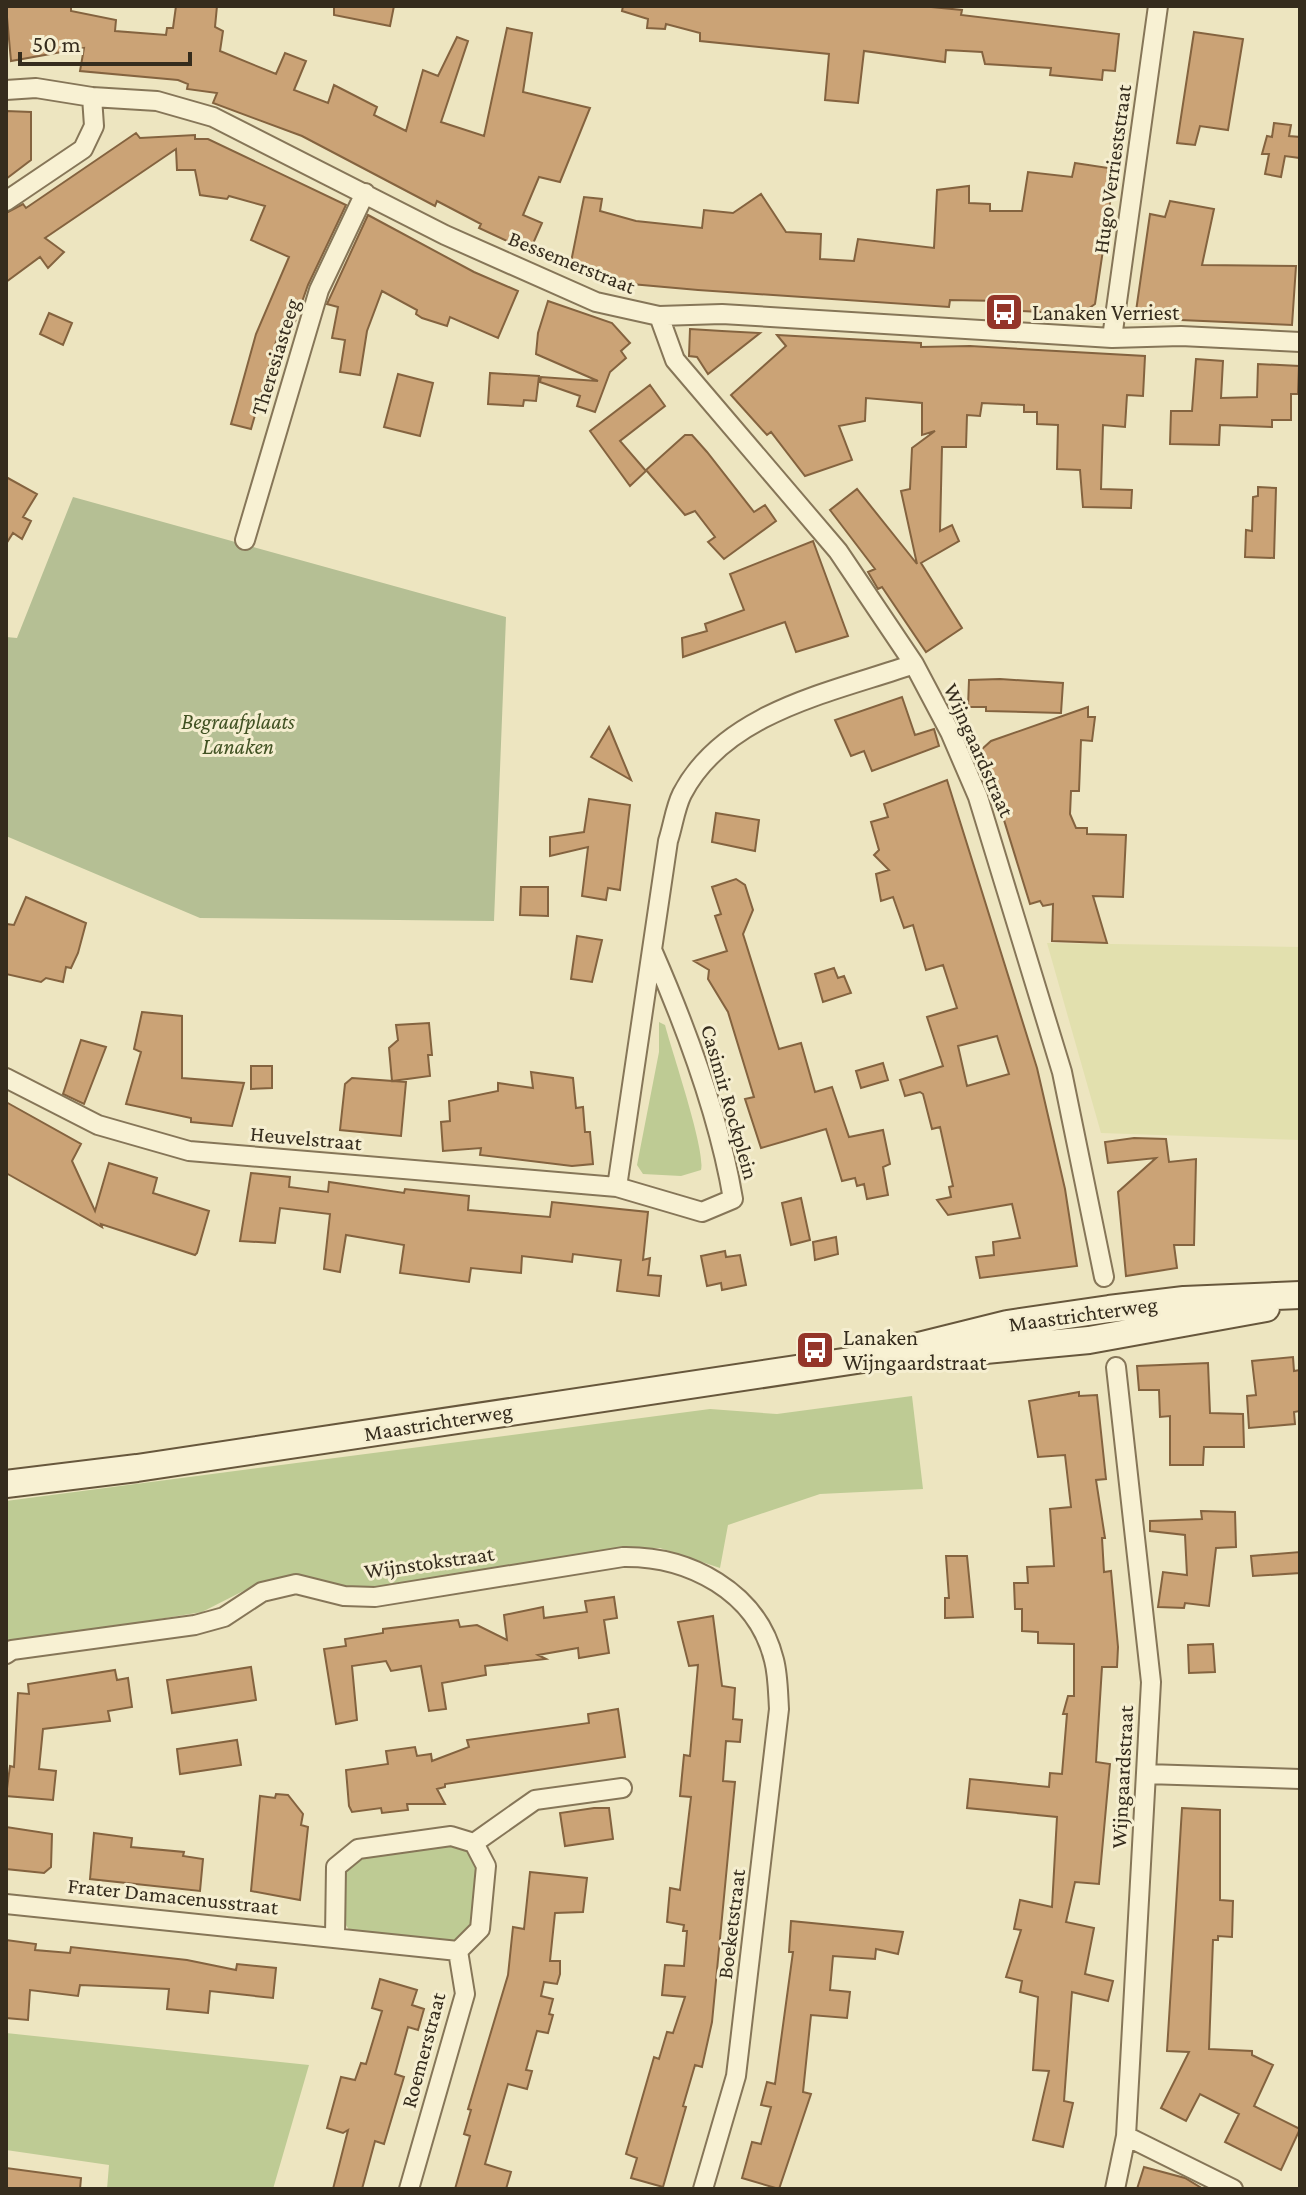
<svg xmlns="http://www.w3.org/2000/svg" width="1306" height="2195" font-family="'Crimson Pro',serif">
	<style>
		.farmland { fill: #e2e0ae }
		.green { fill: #becb94 }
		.cemetery { fill: #b5bf94 }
		.building { fill: #cba376; stroke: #84633f; stroke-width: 2; fill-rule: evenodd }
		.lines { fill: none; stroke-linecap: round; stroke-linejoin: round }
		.minor-casing { stroke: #867658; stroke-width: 22 }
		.secondary-casing { stroke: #67573c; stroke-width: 30 }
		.minor { stroke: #f8f1d3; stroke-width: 18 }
		.secondary { stroke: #f8f1d3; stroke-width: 26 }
		.labels { text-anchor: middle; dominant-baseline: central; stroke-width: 6; stroke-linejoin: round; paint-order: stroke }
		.street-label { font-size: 22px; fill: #352c1d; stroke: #f5eed0 }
		.poi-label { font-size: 22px; fill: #352c1d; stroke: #f5eed0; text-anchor: start }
		.park-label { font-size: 22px; font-style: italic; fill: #415223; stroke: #f5eed0 }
	</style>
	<rect width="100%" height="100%" fill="#ede5c0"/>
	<path class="farmland" d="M1047,943L1300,947V1140L1101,1133Z"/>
	<path class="green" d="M659,1022L665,1025C672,1052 706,1151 701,1170L681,1176L643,1174L637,1165L659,1052Z
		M912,1396L923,1489L820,1494L728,1525L720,1568L660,1548L625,1550L360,1589L312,1578H278L259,1583L202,1612L6,1644V1501L710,1409L777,1414Z
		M462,1842L478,1858L474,1924L462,1939L448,1942L350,1931L339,1915L343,1873L362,1855Z
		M6,2033L309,2065L273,2189H107L109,2165L6,2150Z"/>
	<path class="cemetery" d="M73,497L506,617L494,921L200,918L6,836V637L17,638Z"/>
	<path class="building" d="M6,6H71V11L116,20L115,31L166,35L167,28H173L176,6H217L215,27L223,31L220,51L276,74L285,53L306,61L294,90L328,103L334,85L377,107L374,115L406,131L423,70L438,76L457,37L468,41L441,122L484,136L507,28L532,33L523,92L590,108L560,182L539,177L523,215L542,223L532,246L520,240L518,246L479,228L481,224L437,201L435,206L302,136L213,103L217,93L187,89L188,84L178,80L80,71L84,48L11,61Z
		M334,6H394L390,26L334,15Z
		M623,6H921L962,10L961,15L1119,34L1115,71L1103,70L1102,80L1050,75L1051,68L985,64L982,52L946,50L945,62L864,51L858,103L825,100L829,54L700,41V33L666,24L665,29L647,28L648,19L622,11Z
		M1194,32L1243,39L1228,130L1200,126L1195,145L1177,143Z
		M6,111L31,112V160L6,179Z
		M1274,123L1291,125L1289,136L1300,137V158L1285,156L1281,177L1265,174L1269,154H1262L1267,136L1272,137Z
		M136,133L140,138L195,135V139H208L346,205L308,285L291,333L280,328L251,429L231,424L256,334L289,257L251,240L265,206L229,196L227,199L200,195L195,170H177L176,149L45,238L64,252L48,268L40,257L6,282V213L23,204L26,208Z
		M1075,163L1115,169L1095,304L1081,314L999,310L1001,301L950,300L949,307L698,290L631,284L570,267L584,197L602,199L600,211L636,221L702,228L704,210L733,213L761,194L786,232L821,234L820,259L854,261L858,239L934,248L937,190L969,186V203L990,204V211H1022L1028,172L1072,177Z
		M1170,201L1214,209L1202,265L1296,266L1292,325L1135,318L1150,214L1165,217Z
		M368,215L474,272L518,291L498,338L450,317L447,326L422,318L416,314L417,310L382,291L367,331L360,375L340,372L345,340L332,338L338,307L327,304Z
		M548,301L612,323L630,343L621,351L626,358L610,372L595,412L577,406L580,396L540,382L541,377L598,381L536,354L538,333Z
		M49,313L72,323L63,345L40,334Z
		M690,329L722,331L760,333L708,374L697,357L689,356Z
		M777,335L921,343V347L970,346L1145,356L1143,396L1127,395L1125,427L1103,425L1101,489L1132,490L1131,508L1083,507L1080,470L1057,469L1058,425L1037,424V412H1024V405L982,403L980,416L967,415L966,447H942L940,531L952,525L959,541L921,563L962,628L926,652L882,587L878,589L868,572L875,569L830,510L857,489L917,564L901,491L910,489L912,448L935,431L922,435V403L866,398L865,421L839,426L852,460L805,476L771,432L767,435L731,395L786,346Z
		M1196,359L1223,361L1221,398L1257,397L1258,364L1299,366L1298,394H1291V420H1272V427L1220,425L1219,445L1170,444L1171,411H1192Z
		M490,373L539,376L536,401L524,400L523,406L488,404Z
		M398,374L433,383L420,436L384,427Z
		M650,385L665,406L620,441L646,471L630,486L590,431Z
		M685,435H692L707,452L754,512L765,505L776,521L724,559L708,542L715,537L695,511L685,515L646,470Z
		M6,477L37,494L23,517L31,521L22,539L13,533L6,544Z
		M1258,487L1276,488L1274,558L1245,557L1246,530L1252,531L1253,497L1258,496Z
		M813,541L848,636L796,652L785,622L683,657L682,638L707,631L705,624L744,610L730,574Z
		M1000,679L1063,683L1061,713L986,711V707H968L969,680Z
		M902,697L915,735L934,729L939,746L872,771L864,751L851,756L835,720Z
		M1088,707V717H1095L1092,741L1081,740L1079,791H1071L1070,814L1076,828H1087V834L1126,835L1123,897L1093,896L1107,943L1052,941L1053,904L1043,906L1040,901L1030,904L982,749L991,741Z
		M609,727L631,780L591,757Z
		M947,780L1037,1068L1065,1189L1077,1266L980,1278L976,1257L994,1255L993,1242L1020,1238L1012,1204L948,1215L937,1200L951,1197L949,1187L953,1186L940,1127L932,1129L923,1094L920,1092L905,1096L900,1080L943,1066L927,1017L957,1008L943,965L926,970L913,925L904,928L893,897L881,901L876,874L889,870L874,855L879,850L871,822L888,817L884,804ZM997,1036L1009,1074L967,1086L958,1046Z
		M589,799L630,805L620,890L608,888L606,900L582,896L588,847L550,856V837L584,832Z
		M716,813L759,820L755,851L712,842Z
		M736,879L745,885L753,910L743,934L779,1049L801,1043L815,1092L832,1087L849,1137L883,1130L890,1164L883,1167L888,1195L867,1199L864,1184L857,1186L855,1178L842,1181L826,1129L761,1148L745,1099L754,1097L728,1012L708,979L709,970L694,961L727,951L715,916L721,914L712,887Z
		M521,887H548V916L520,915Z
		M26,897L86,923L78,953L71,968L66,967L63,982L46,978L41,982L6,974V924L14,925Z
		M577,936L602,940L592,982L571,979Z
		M834,968L838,978L844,976L851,993L823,1002L815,974Z
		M142,1012L182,1016V1078L244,1083L232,1126L191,1122V1118L126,1104L141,1052L134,1049Z
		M429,1023L432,1055H428L430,1076L392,1081L389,1048L398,1040L396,1025Z
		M81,1040L106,1047L84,1104L63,1094Z
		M883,1063L888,1080L861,1088L856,1071Z
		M251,1066H272V1088L251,1089Z
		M531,1072L573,1078L576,1108L583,1107L585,1132H590L593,1164L572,1166L480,1155L481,1148L443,1151L441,1122L450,1121L449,1101L498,1091V1083L533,1088Z
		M352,1078L406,1082L401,1136L340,1130L345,1084Z
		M6,1102L81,1144L72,1161L95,1211L109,1163L157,1178L153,1193L209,1211L197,1253L195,1255L101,1224L102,1227L6,1173Z
		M1134,1138L1166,1139L1169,1162L1196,1159L1194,1245H1174L1177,1268L1126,1276L1118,1192L1156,1158L1108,1163L1105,1142Z
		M251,1173L290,1177L289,1187L328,1192L329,1182L404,1193L405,1189L469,1196L468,1210L550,1217L552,1202L648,1212L643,1260L650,1258L648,1275L661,1276L659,1296L617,1291L621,1260L573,1254L572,1262L522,1256L521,1273L471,1268L469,1282L400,1273L404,1245L346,1235L340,1272L324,1269L330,1214L280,1208L275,1243L240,1241Z
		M801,1198L810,1240L791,1245L782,1203Z
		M836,1237L838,1254L815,1260L813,1242Z
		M725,1251L726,1257L740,1255L746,1285L722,1290L721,1283L707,1286L701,1256Z
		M1293,1357L1294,1371L1300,1370V1411L1294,1412L1295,1424L1249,1428L1247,1396L1256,1395L1252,1361Z
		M1208,1363L1210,1413L1243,1414L1244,1447H1204L1203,1465H1170V1416L1160,1417L1159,1390H1139L1137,1366Z
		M1079,1392V1396L1097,1395L1106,1479L1096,1480L1105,1538H1102L1104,1572L1111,1571L1118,1647L1117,1667H1102L1096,1762L1110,1764L1099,1884L1075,1882L1066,1922L1094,1928L1085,1974L1113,1981L1108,2001L1072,1992L1064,2101L1073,2103L1063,2147L1033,2140L1049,2071L1033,2070L1038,1997L1020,1992L1022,1981L1006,1977L1021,1930L1014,1929L1020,1900L1052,1907L1057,1817L967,1808L970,1779L1049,1787L1050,1773L1062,1774L1067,1714H1063L1068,1696H1074V1644L1038,1643V1632L1022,1631V1609H1015L1014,1583H1028L1027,1567L1054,1566L1050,1509L1071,1507L1065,1455L1038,1457L1029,1401Z
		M1201,1511L1235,1512L1236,1547L1216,1548L1209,1606L1185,1603L1184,1608L1158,1607L1163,1572L1187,1575L1185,1535L1150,1531V1521L1202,1519Z
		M1300,1552V1573L1253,1576L1251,1556Z
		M946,1556H967L973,1617L945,1618V1598H949Z
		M614,1597L617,1618L604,1620L609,1653L579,1658L578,1648L538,1655L546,1659L485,1666L486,1675L442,1683L446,1709L429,1711L421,1666L391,1671L386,1661L352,1666L357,1720L336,1724L324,1649L346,1646L345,1639L383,1633V1629L458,1620L460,1627L477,1625L507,1640L504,1615L543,1607L544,1618L587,1612L585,1601Z
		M713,1616L722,1686L735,1688L733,1719L742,1720L740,1742L726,1741L723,1781L735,1782L712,2022L702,2067L695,2065L683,2106L686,2107L663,2187L631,2178L637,2158L626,2154L654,2057L659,2059L667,2032L673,2033L685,1997L662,1995L665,1965L684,1966L687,1931H683L684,1925L667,1922L670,1888L680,1890L691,1797L680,1796L684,1755L690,1756L698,1665L689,1666L678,1622Z
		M1213,1644L1215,1672L1189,1673L1188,1645Z
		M251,1667L256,1700L172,1713L167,1680Z
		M115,1670L117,1680L128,1678L132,1707L108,1711L110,1721L43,1729L39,1769L56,1771L53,1800L6,1796L10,1766L14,1767L18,1693L29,1694L28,1684Z
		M618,1709L625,1757L445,1784V1787L437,1789L445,1804H407L408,1810L382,1813L381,1808L352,1812L349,1806L346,1770L388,1764L386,1751L415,1747L417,1756L431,1754L432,1761L469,1747L467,1740L589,1723L588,1714Z
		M237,1740L241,1765L180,1774L177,1749Z
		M276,1794L288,1795L303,1814L301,1825L308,1827L300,1900L251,1891L260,1796L275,1798Z
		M594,1808H609L613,1839L565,1846L560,1813Z
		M1182,1808L1220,1810V1900L1233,1901L1232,1937L1218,1936V1940H1213L1209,2049L1252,2051V2055L1273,2065L1254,2106L1300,2129L1281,2170L1225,2142L1239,2114L1200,2094L1186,2121L1161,2108L1189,2052L1167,2051Z
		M6,1827L52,1834L51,1867L44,1873L6,1869Z
		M94,1833L132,1838L131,1847L184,1852L183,1856L203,1859L200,1891L90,1879Z
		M530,1872L587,1878L583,1912L555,1913L550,1961H560V1974L557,1984L544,1982L541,1996L553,1999L549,2014L553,2015L548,2033L537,2031L526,2070L532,2071L527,2089L508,2084L485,2164L511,2172L506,2189H455L470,2136L464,2134L471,2110L468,2109L508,1975L513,1927L524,1929Z
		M791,1921L903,1932L898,1954L876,1949L875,1959L833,1956L830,1990L850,1992L847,2018L811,2015L803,2092L811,2094L779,2189L742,2178L752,2142L761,2144L771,2107L761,2105L767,2082L775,2084L793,1952H789Z
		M6,1940L36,1944L35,1950L70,1953L71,1947L187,1960L236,1970L237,1964L276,1968L273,1998L210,1991L208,2013L167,2009L169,1989L80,1985L78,1996L30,1990L28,2020L6,2018Z
		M380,1979L417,1990L412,2005L424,2009L418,2030L408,2027L395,2074L404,2077L384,2144L375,2141L362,2189H333L348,2130L343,2133L327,2128L341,2077L355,2080L361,2063L366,2064L382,2011L372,2008Z
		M1144,2167L1185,2178L1203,2189H1137Z
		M6,2168L81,2178L80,2189H6Z"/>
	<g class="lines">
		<g class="minor-casing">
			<path id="minor" d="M6,90L36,88L92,97L157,101L213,117L445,235L596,302L659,316L722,314L1112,338L1181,336L1300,342
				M6,201L83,149L94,126L92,97
				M659,316L675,360L838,551L914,664L950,732L978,797L1062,1072L1104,1277
				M1112,338L1158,6
				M245,540L319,290L365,193
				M6,1078L98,1125L189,1151L617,1187L702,1212L733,1199C719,1115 687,1030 653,952
				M617,1187L668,841C673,826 675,808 682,794C725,711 834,692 914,664
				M6,1654L12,1650L195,1625L224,1617L262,1592L296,1584L344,1596L375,1597L623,1557C689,1556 757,1591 774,1660C778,1675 778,1693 779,1709L736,2076L703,2189
				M1146,1774L1300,1779
				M474,1843L535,1800L622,1788
				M6,1904L458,1951
				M335,1936L336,1867L358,1849L451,1836L474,1843L486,1866L480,1929L458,1951
				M1126,2136L1233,2189
				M409,2189L465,1994L458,1951
				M1115,2189L1126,2136L1151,1682L1116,1367"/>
		</g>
		<g class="secondary-casing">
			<path id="secondary" d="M933,1355L1089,1340L1266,1308
				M6,1484L137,1468L870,1358L1007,1324L1109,1309L1184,1300L1300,1295"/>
		</g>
		<use href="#minor" class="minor"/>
		<use href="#secondary" class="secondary"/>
	</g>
	<defs>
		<g id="bus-square" transform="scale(2)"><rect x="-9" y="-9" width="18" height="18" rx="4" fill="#943529" stroke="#f5eed0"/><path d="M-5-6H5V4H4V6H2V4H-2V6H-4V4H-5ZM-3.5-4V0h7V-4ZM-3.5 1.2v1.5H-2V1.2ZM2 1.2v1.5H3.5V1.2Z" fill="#fff"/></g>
	</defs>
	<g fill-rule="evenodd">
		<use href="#bus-square" x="1004" y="312"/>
		<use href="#bus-square" x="815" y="1350"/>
	</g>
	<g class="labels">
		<g class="street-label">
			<text transform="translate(1112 169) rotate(-82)">Hugo Verrieststraat</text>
			<text transform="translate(572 262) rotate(22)">Bessemerstraat</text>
			<text transform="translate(275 357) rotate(-73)">Theresiasteeg</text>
			<text transform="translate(979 750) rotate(66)">Wijngaardstraat</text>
			<text transform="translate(730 1102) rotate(74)">Casimir Rockplein</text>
			<text transform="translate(306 1138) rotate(5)">Heuvelstraat</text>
			<text transform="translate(1083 1314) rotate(-8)">Maastrichterweg</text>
			<text transform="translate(438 1422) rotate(-9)">Maastrichterweg</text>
			<text transform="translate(429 1562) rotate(-8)">Wijnstokstraat</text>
			<text transform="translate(1122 1777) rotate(-87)">Wijngaardstraat</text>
			<text transform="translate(173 1896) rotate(6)">Frater Damacenusstraat</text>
			<text transform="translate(731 1924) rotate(-83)">Boeketstraat</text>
			<text transform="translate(423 2050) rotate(-75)">Roemerstraat</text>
		</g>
		<g class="poi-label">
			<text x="1032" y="312">Lanaken Verriest</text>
			<text x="843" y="1337">Lanaken<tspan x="843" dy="25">Wijngaardstraat</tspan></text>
		</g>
		<g class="park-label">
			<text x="238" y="721">Begraafplaats<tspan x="238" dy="25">Lanaken</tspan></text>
		</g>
	</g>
	<rect width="1306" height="2195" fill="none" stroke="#352c1d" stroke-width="16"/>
	<path d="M20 52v12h170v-12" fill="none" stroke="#352c1d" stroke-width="4"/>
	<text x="32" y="52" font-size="24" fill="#352c1d" stroke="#f5eed0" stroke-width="6" paint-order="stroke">50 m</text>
</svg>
